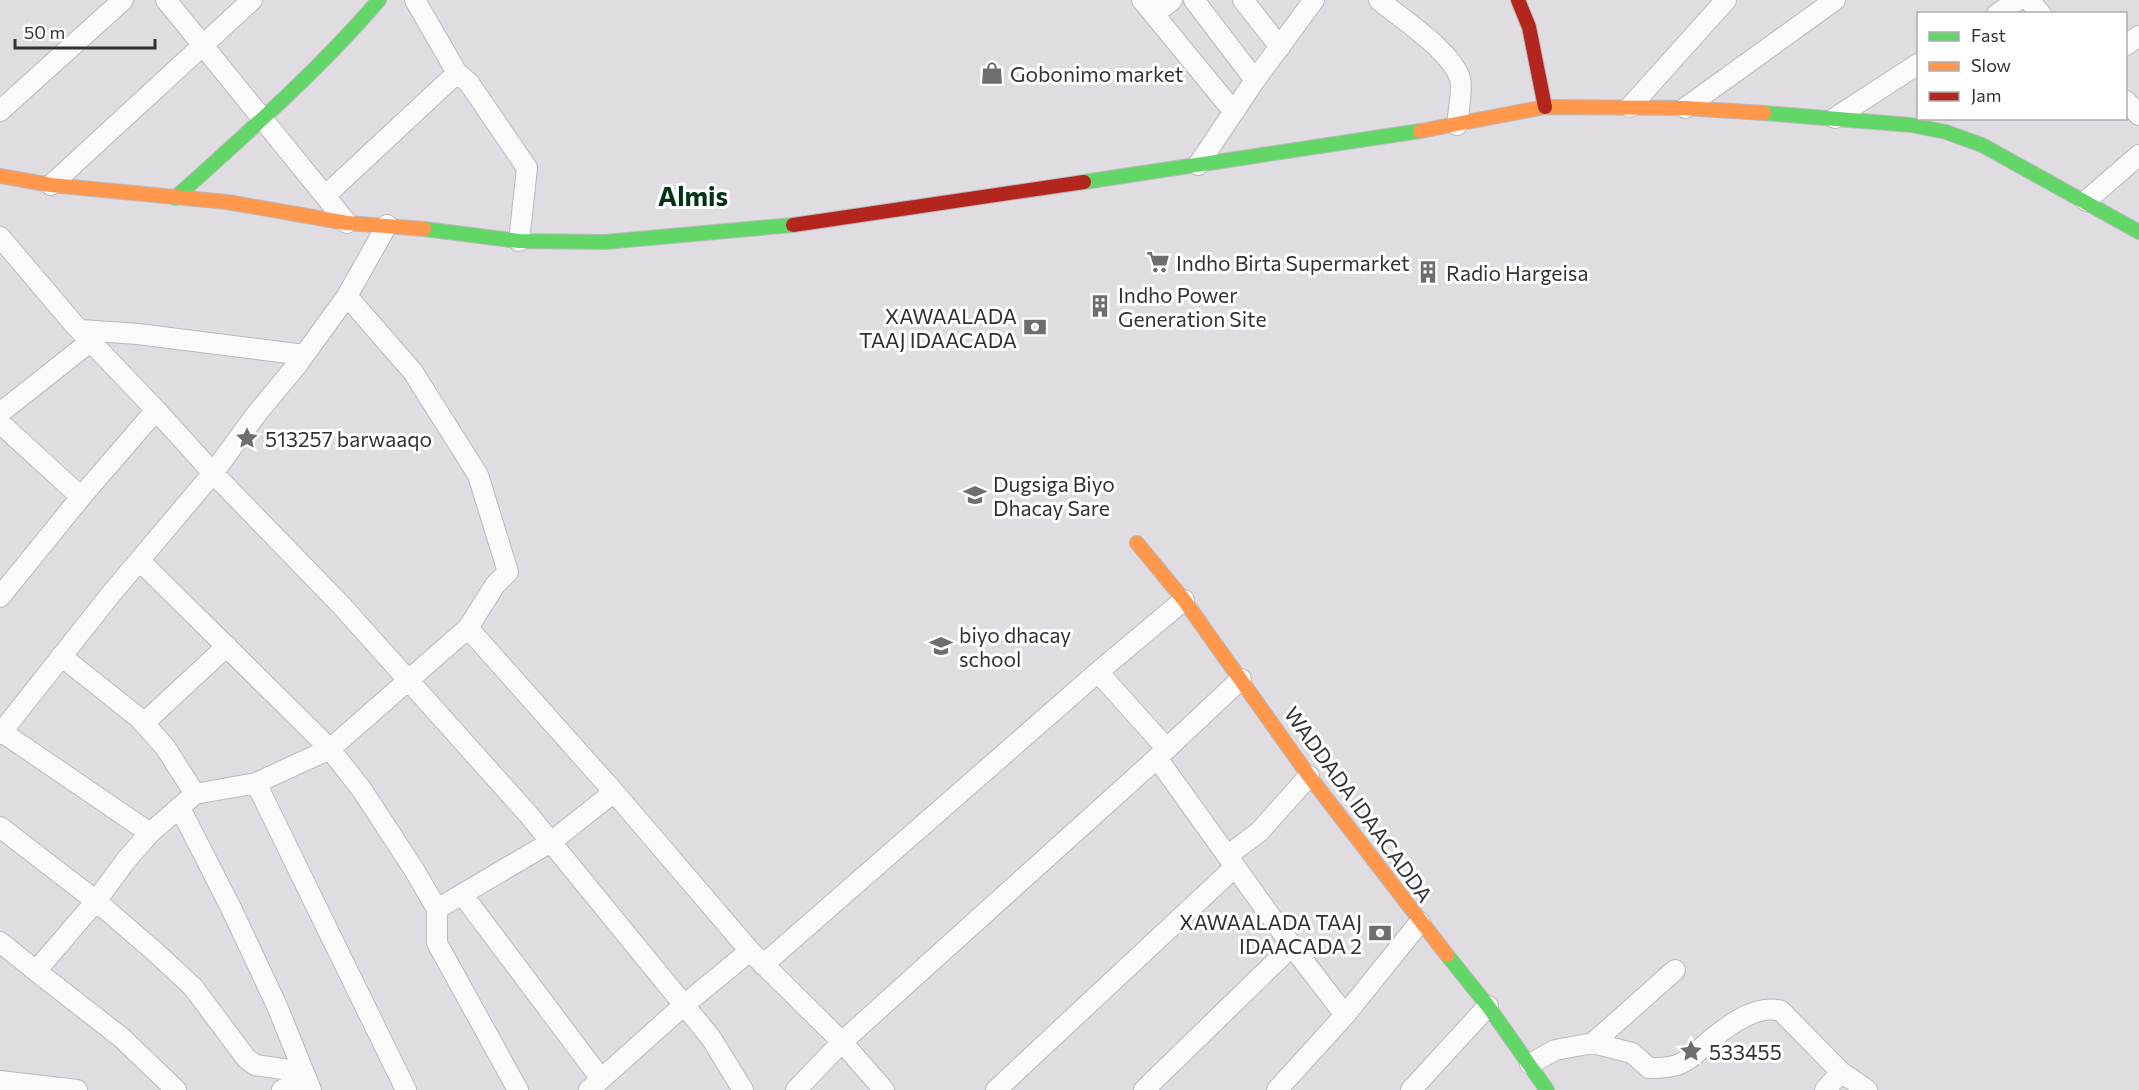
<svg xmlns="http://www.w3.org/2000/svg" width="2139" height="1090" font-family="Commissioner,sans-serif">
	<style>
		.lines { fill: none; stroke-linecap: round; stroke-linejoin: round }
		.street-casing { stroke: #bbb9bc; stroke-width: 22 }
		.fast-casing { stroke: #bbb9bc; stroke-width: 16 }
		.slow-casing { stroke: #bbb9bc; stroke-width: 16 }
		.jam-casing { stroke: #bbb9bc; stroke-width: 16 }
		.street { stroke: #fafafb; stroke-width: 20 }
		.fast { stroke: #63d668; stroke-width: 14 }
		.slow { stroke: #ff974d; stroke-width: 14 }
		.jam { stroke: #b3261e; stroke-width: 14 }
		.labels { text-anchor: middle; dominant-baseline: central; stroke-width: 6; stroke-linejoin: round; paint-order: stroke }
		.poi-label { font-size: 21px; fill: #323133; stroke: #fff; text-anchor: start }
		.street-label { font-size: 21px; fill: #323133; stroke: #fff }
		.district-label { font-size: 27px; font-weight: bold; fill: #003513; stroke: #fff }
	</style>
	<rect width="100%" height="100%" fill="#e0dde2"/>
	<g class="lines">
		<g class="street-casing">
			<path id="street" d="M166,0L347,223
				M415,0L457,73L469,83L527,168L519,241
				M1142,0L1234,112
				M1194,0L1255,80
				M1243,0L1280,47
				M1379,0C1403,20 1449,49 1460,78C1463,88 1458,114 1457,125
				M2029,0L2041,14
				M1154,14L1172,0
				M1997,14L2018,0
				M2126,45L2139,36
				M2126,101L2139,115
				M1630,107L1726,0
				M1685,108L1835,0
				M0,111L123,0
				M1835,118L1918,64
				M1198,165L1255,80L1314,0
				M51,185L252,0
				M325,196L457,73
				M2086,201L2139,155
				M0,237L73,323L156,410L213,473L341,605L528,814L711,1038L743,1090
				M81,330L138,334L304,355
				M0,413L91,341
				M0,423L81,497
				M140,561L330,749L362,790L413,868L437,909V943L518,1090
				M0,597L81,497L156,410
				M468,628L614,792L750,951L842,1042L884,1090
				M61,656L139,718L165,747L195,794
				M1098,672L1167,749
				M144,723L227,646
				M2,732L150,833
				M0,734L111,594L213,473L258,412L297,365L347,296L387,225
				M1157,758L1292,946L1345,1015
				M256,783L406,1090
				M180,808L231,908L277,1006L311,1090
				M0,827L96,901L153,950L193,987L246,1058L255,1065L303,1072
				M1227,856L1259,832L1309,776
				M462,894L601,1079
				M437,909L551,842L614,792
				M0,942L36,971L96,901L127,859L150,833L195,794L256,783L330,749L468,628L495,585L508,572L478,475L413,372L347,296
				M763,965L1098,672L1184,600
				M36,971L122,1038L176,1090
				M1593,1043L1675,970
				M1530,1064L1555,1050L1593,1043L1632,1053L1649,1068C1658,1068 1669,1068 1677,1065C1692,1060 1702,1046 1714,1037C1732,1023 1758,1004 1781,1011L1841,1072L1867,1090
				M0,1081L77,1090
				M282,1090L306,1077
				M589,1090L684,1005L750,951
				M796,1090L842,1042L1157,758L1241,679
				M996,1090L1235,867
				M1144,1090L1292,946
				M1277,1090L1345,1015L1420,922
				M1411,1090L1488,1006
				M1825,1090L1841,1072"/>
		</g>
		<g class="fast-casing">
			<path id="fast" d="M1764,113L1911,125L1946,132L1982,145L2139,232
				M1084,182L1420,131
				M175,198C246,134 317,72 379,0
				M424,229L519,241L605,242L793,225
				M1447,955L1488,1006L1547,1090"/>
		</g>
		<g class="slow-casing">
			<path id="slow" d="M1420,131L1545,107L1685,108L1764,113
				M0,176L51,185L227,202L347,223L424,229
				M1137,543L1184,600L1309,776L1447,955"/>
		</g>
		<g class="jam-casing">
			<path id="jam" d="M1518,0L1529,27L1545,107
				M793,225L1084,182"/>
		</g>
		<use href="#street" class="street"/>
		<use href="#fast" class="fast"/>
		<use href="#slow" class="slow"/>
		<use href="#jam" class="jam"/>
	</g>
	<defs>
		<g id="shop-bare" transform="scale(1.8)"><path d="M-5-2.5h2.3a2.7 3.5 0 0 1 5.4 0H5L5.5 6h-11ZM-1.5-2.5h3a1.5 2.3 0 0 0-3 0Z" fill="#6f6d70" stroke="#fff" stroke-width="2.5" paint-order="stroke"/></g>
		<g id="supermarket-bare" transform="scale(1.8)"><path d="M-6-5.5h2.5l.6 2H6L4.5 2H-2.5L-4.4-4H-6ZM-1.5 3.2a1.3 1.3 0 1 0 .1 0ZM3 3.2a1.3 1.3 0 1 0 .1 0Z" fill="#6f6d70" stroke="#fff" stroke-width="2.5" paint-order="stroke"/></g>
		<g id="building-bare" transform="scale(1.8)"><path d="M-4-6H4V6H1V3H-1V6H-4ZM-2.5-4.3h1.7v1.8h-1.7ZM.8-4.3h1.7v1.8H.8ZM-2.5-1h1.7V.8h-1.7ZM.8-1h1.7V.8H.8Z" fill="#6f6d70" stroke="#fff" stroke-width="2.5" paint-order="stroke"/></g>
		<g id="bank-bare" transform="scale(1.8)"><path d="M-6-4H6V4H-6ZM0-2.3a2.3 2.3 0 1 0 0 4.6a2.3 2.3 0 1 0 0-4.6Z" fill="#6f6d70" stroke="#fff" stroke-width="2.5" paint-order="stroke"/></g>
		<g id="sight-bare" transform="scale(1.8)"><path d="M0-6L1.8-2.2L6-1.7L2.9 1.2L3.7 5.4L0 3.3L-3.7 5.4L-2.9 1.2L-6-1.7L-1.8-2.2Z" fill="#6f6d70" stroke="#fff" stroke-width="2.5" paint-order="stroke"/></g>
		<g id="school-bare" transform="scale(1.8)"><path d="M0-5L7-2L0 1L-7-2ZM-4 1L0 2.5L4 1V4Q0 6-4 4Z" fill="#6f6d70" stroke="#fff" stroke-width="2.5" paint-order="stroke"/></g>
	</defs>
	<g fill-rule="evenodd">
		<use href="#shop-bare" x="992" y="73"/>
		<use href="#supermarket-bare" x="1158" y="262"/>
		<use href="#building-bare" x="1428" y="272"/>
		<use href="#building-bare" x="1100" y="306"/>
		<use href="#bank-bare" x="1035" y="327"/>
		<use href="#sight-bare" x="247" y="438"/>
		<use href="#school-bare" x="975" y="495"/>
		<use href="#school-bare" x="941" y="646"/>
		<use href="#bank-bare" x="1380" y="933"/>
		<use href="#sight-bare" x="1691" y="1051"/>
	</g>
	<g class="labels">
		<g class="poi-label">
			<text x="1010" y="73">Gobonimo market</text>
			<text x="1176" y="262">Indho Birta Supermarket</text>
			<text x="1446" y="272">Radio Hargeisa</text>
			<text x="1118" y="294">Indho Power<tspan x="1118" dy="24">Generation Site</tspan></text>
			<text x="1017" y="315" text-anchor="end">XAWAALADA<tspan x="1017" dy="24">TAAJ IDAACADA</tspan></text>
			<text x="265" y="438">513257 barwaaqo</text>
			<text x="993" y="483">Dugsiga Biyo<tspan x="993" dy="24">Dhacay Sare</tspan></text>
			<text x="959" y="634">biyo dhacay<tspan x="959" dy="24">school</tspan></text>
			<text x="1362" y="921" text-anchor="end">XAWAALADA TAAJ<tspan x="1362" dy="24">IDAACADA 2</tspan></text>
			<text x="1709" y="1051">533455</text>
		</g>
		<g class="street-label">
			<text transform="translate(1359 804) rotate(54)">WADDADA IDAACADDA</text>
		</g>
		<g class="district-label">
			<text x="693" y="195">Almis</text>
		</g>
	</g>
	<rect x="1917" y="12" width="210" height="108" fill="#ffffff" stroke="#adadad" stroke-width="1.5"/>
	<rect x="1929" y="32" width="30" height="9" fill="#63d668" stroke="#adadad" stroke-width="1.5"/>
	<text x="1971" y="42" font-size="18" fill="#323133">Fast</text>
	<rect x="1929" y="62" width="30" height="9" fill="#ff974d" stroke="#adadad" stroke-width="1.5"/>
	<text x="1971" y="72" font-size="18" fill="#323133">Slow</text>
	<rect x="1929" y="92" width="30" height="9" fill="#b3261e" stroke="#adadad" stroke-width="1.5"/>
	<text x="1971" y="102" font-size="18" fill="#323133">Jam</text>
	<path d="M15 39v9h140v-9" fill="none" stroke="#323133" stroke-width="3"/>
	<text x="24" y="39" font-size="18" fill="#323133" stroke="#ffffff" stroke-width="4.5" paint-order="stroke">50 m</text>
</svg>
